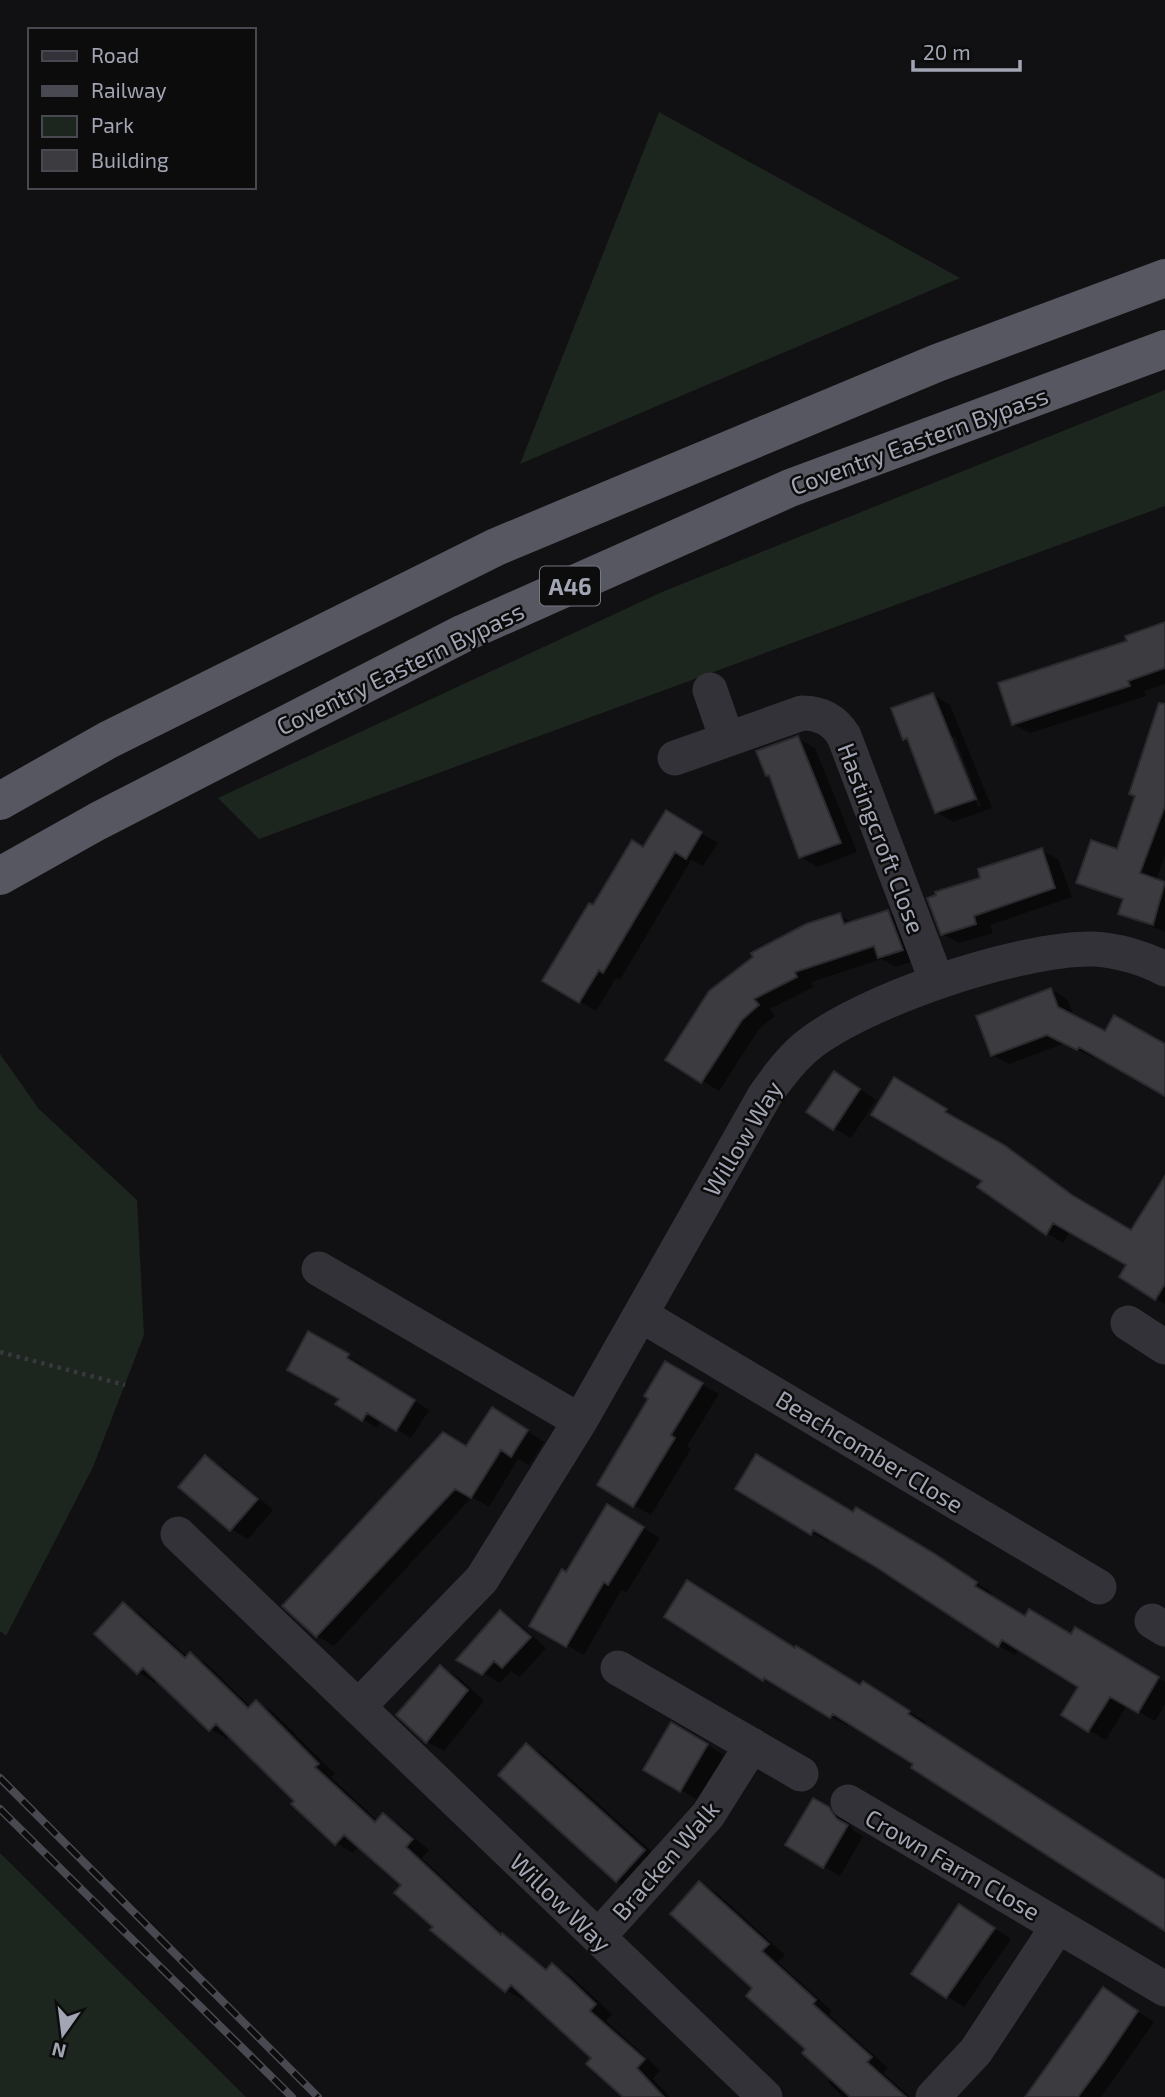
<svg xmlns="http://www.w3.org/2000/svg" width="1165" height="2097" font-family="'Exo 2',sans-serif">
	<style>
		.green { fill: #1d251f }
		.shadow { fill: #0007; fill-rule: evenodd }
		.building { fill: #3b3b40; stroke: #2b2b2f; stroke-width: 2 }
		.lines { fill: none; stroke-linecap: round; stroke-linejoin: round }
		.path { stroke: #38393f; stroke-width: 4.5; stroke-dasharray: 3.5 5; stroke-linecap: butt }
		.minor { stroke: #323238; stroke-width: 35 }
		.trunk { stroke: #565760; stroke-width: 38 }
		.rail-casing { stroke: #494a51; stroke-width: 8 }
		.rail { stroke: #0c0c0d; stroke-width: 5; stroke-dasharray: 16; stroke-linecap: butt }
		.labels { text-anchor: middle; dominant-baseline: central; stroke-width: 5; stroke-linejoin: round; paint-order: stroke }
		.shield { fill: #0c0c0d; stroke: #757782; stroke-width: 2 }
		.shield-label { font-size: 23px; font-weight: bold; fill: #a2a5b4 }
		.street-label { font-size: 24px; fill: #a2a5b4; stroke: #0c0c0d }
	</style>
	<rect width="100%" height="100%" fill="#111113"/>
	<path class="green" d="M659,112L960,278L520,464Z
		M1165,390V506L259,839L218,798L662,592Z
		M0,1054L39,1109L137,1200L144,1335L93,1467L6,1636L0,1631Z
		M0,1853L246,2097H0Z"/>
	<path class="shadow" d="M1165,624V684L1144,691L1146,696L1030,733L1013,724L1129,642Z
		M933,695L950,705L992,808L953,822L936,812L911,743L904,739ZM951,737H955L981,806L978,807Z
		M1165,729V855L1156,880L1165,883V932L1120,913L1124,901L1079,882L1118,851Z
		M798,738L815,748L857,852L818,867L801,857L772,777L767,775Z
		M666,812L718,843L703,866L691,860L620,980L616,978L596,1011L544,980L594,908L644,849Z
		M1041,850L1058,859L1072,897L990,925L993,933L959,943L942,934Z
		M888,912L905,922L919,959L896,967L882,959L811,982L813,987L770,1009L775,1016L759,1029L719,1091L668,1059L839,915L853,923Z
		M1051,989L1067,999L1074,1017L1115,1038L1165,1053V1096L1095,1055L1094,1058L1065,1043L1009,1064L992,1055Z
		M894,1080L1020,1157L1089,1206L1132,1232L1165,1180V1304L1121,1276L1129,1264L1070,1231L1063,1243L1047,1233L984,1180Z
		M851,1083L876,1100L851,1138L834,1128Z
		M309,1334L363,1365L360,1368L429,1410L411,1438L382,1420L377,1428L338,1404L341,1398Z
		M666,1363L719,1394L687,1446L691,1449L651,1515L599,1484L651,1398Z
		M509,1419L544,1442L529,1465L518,1459L489,1507L472,1497L334,1646L317,1636L467,1448Z
		M206,1457L223,1467L273,1510L248,1539L231,1529Z
		M737,1488L854,1514L951,1566L992,1593L990,1597L1025,1618L1072,1636L1076,1629L1165,1682V1704L1155,1721L1127,1705L1106,1740L1063,1715L1081,1687L1019,1649L1015,1655L999,1646L830,1538L828,1542Z
		M625,1516L660,1538L626,1593L621,1590L584,1655L532,1625L566,1574Z
		M123,1604L140,1614L188,1657L190,1654L207,1664L251,1707L256,1702L273,1712L335,1774L331,1777L378,1821L383,1815L400,1825L429,1850L422,1858L508,1939L549,1970L553,1965L570,1975L612,2014L606,2021L660,2070L653,2079L670,2097H625L593,2058L526,1997L523,2000L506,1990L462,1956L397,1892L403,1885L359,1846L353,1853L336,1843L230,1736L227,1739L210,1729L158,1680L155,1683L139,1673L96,1634Z
		M500,1612L517,1622L546,1648L520,1677L511,1671L500,1683L459,1659Z
		M666,1616L796,1650L861,1687L880,1693L926,1722L924,1725L1165,1881V1927L916,1764L850,1723L848,1726L763,1679Z
		M441,1667L458,1677L484,1701L444,1751L427,1742Z
		M671,1724L724,1755L698,1800L645,1769Z
		M527,1745L544,1755L661,1860L634,1891L617,1881Z
		M813,1800L846,1819L854,1831L863,1836L840,1876L787,1845Z
		M700,1883L717,1893L785,1955L778,1962L832,2011L829,2015L888,2068L883,2073L910,2097H843L828,2082L832,2078L755,1988Z
		M976,1916L1011,1939L964,2007L913,1974Z
		M1103,1989L1154,2022L1101,2097H1047Z"/>
	<path class="building" d="M1165,622V668L1128,681L1130,686L1012,725L998,683L1127,641L1125,636Z
		M933,693L976,799L935,813L907,738L903,740L891,708Z
		M1159,703L1165,704V806L1140,873L1165,882L1153,925L1118,914L1123,899L1076,883L1091,840L1117,849L1135,796L1129,794Z
		M798,736L841,843L799,858L769,775L766,776L756,751Z
		M666,810L702,832L686,859L675,852L603,973L599,970L579,1003L542,981L589,903L593,905L632,840L643,847Z
		M1042,848L1055,888L974,916L976,924L941,935L927,898L936,895L935,892L980,878L978,869Z
		M888,910L903,950L878,958L874,946L795,972L797,977L754,999L759,1005L742,1020L701,1083L665,1060L709,991L753,957L751,953L806,924L840,913L844,924Z
		M1051,988L1058,1007L1105,1031L1114,1015L1165,1044V1096L1079,1047L1077,1050L1047,1035L991,1056L976,1016Z
		M834,1071L860,1089L833,1130L806,1112Z
		M894,1077L947,1109L945,1112L1004,1145L1072,1195L1131,1230L1165,1176V1284L1155,1300L1119,1277L1126,1265L1053,1223L1046,1235L977,1187L982,1181L871,1115Z
		M308,1331L349,1354L347,1358L415,1400L396,1431L367,1413L362,1421L335,1404L339,1399L287,1370Z
		M665,1361L703,1383L671,1435L675,1438L633,1507L597,1485L648,1399L644,1396Z
		M492,1407L528,1430L511,1457L501,1450L471,1498L455,1489L316,1637L282,1606L443,1432L466,1446Z
		M756,1454L853,1512L856,1507L935,1554L977,1582L975,1586L1025,1616L1029,1609L1071,1634L1075,1627L1159,1677L1138,1713L1110,1697L1088,1732L1061,1715L1078,1687L1002,1640L998,1647L876,1567L813,1530L811,1535L735,1489Z
		M205,1455L258,1499L230,1531L178,1487Z
		M607,1504L644,1527L608,1585L604,1582L566,1647L529,1626L562,1569L566,1572Z
		M687,1580L795,1648L796,1646L860,1685L863,1681L910,1711L908,1714L1165,1880V1931L911,1768L913,1764L833,1714L830,1718L764,1678L763,1681L664,1617Z
		M123,1602L185,1658L190,1652L248,1708L256,1700L319,1764L315,1767L375,1822L383,1813L413,1839L406,1847L501,1935L502,1933L546,1970L552,1963L574,1983L596,2004L590,2011L645,2059L637,2068L664,2097H623L586,2064L591,2058L511,1985L505,1992L430,1930L433,1927L394,1893L401,1885L344,1835L335,1845L291,1804L294,1801L216,1724L209,1731L143,1668L137,1674L94,1634Z
		M500,1610L531,1637L502,1668L494,1661L482,1675L456,1660Z
		M440,1665L468,1690L426,1743L396,1715Z
		M671,1722L708,1744L680,1792L643,1770Z
		M526,1743L645,1850L616,1882L498,1775Z
		M813,1798L829,1807L837,1819L848,1825L823,1868L785,1845Z
		M699,1881L769,1944L762,1951L816,2000L813,2004L872,2057L867,2062L906,2097H850L802,2053L805,2049L746,1996L752,1988L670,1914Z
		M959,1904L995,1928L946,1998L911,1974Z
		M1103,1987L1138,2011L1103,2063L1078,2097H1025Z"/>
	<g class="lines">
		<path class="path" d="M0,1352L125,1385"/>
		<path class="minor" d="M710,690L727,739
			M675,758L802,713C821,713 834,720 844,736L937,982
			M319,1269L580,1421
			M641,1315L1099,1587
			M1128,1323L1165,1347
			M178,1534L765,2097
			M1152,1621L1165,1629
			M618,1668L801,1774
			M358,1707L482,1579L580,1421L765,1095C777,1078 790,1060 807,1046C864,1000 1019,948 1093,949C1117,950 1144,958 1165,969
			M848,1802L1165,1989
			M598,1937L708,1815L752,1745
			M933,2097L976,2051L1058,1926"/>
		<path class="trunk" d="M0,801L108,740L496,547L937,363L1165,278
			M0,876L98,821L464,633L790,488L1165,349"/>
		<g class="rail-casing">
			<path id="rail" d="M0,1778L318,2097
				M0,1809L292,2097"/>
		</g>
		<use href="#rail" class="rail"/>
	</g>
	<g class="labels">
		<rect class="shield" x="540" y="566.5" width="60" height="39" rx="5"/>
		<g class="shield-label">
			<text x="570" y="586">A46</text>
		</g>
		<g class="street-label">
			<text transform="translate(919 440) rotate(-20)">Coventry Eastern Bypass</text>
			<text transform="translate(400 668) rotate(-26)">Coventry Eastern Bypass</text>
			<text transform="translate(882 838) rotate(69)">Hastingcroft Close</text>
			<text transform="translate(742 1138) rotate(-59)">Willow Way</text>
			<text transform="translate(870 1451) rotate(31)">Beachcomber Close</text>
			<text transform="translate(665 1860) rotate(-49)">Bracken Walk</text>
			<text transform="translate(953 1864) rotate(30)">Crown Farm Close</text>
			<text transform="translate(561 1902) rotate(44)">Willow Way</text>
		</g>
	</g>
	<rect x="28" y="28" width="228" height="161" fill="#0c0c0d" stroke="#484950" stroke-width="2"/>
	<rect x="42" y="51" width="35" height="10" fill="#323238" stroke="#484950" stroke-width="2"/>
	<text x="91" y="63" font-size="21" fill="#a2a5b4">Road</text>
	<rect x="42" y="86" width="35" height="10" fill="#494a51" stroke="#484950" stroke-width="2"/>
	<text x="91" y="98" font-size="21" fill="#a2a5b4">Railway</text>
	<rect x="42" y="116" width="35" height="21" fill="#1d251f" stroke="#484950" stroke-width="2"/>
	<text x="91" y="133" font-size="21" fill="#a2a5b4">Park</text>
	<rect x="42" y="150" width="35" height="21" fill="#3b3b40" stroke="#484950" stroke-width="2"/>
	<text x="91" y="168" font-size="21" fill="#a2a5b4">Building</text>
	<g transform="translate(63 2034) rotate(194)" stroke="#0c0c0d" stroke-width="5" paint-order="stroke">
	<path d="M0-5L12 26L0 18L-12 26Z" fill="#a2a5b4"/>
	<text y="-10" font-size="19" font-weight="bold" text-anchor="middle" fill="#a2a5b4">N</text>
	</g>
	<path d="M913 60v10h107v-10" fill="none" stroke="#a2a5b4" stroke-width="3.5"/>
	<text x="923" y="60" font-size="21" fill="#a2a5b4" stroke="#0c0c0d" stroke-width="5" paint-order="stroke">20 m</text>
</svg>
